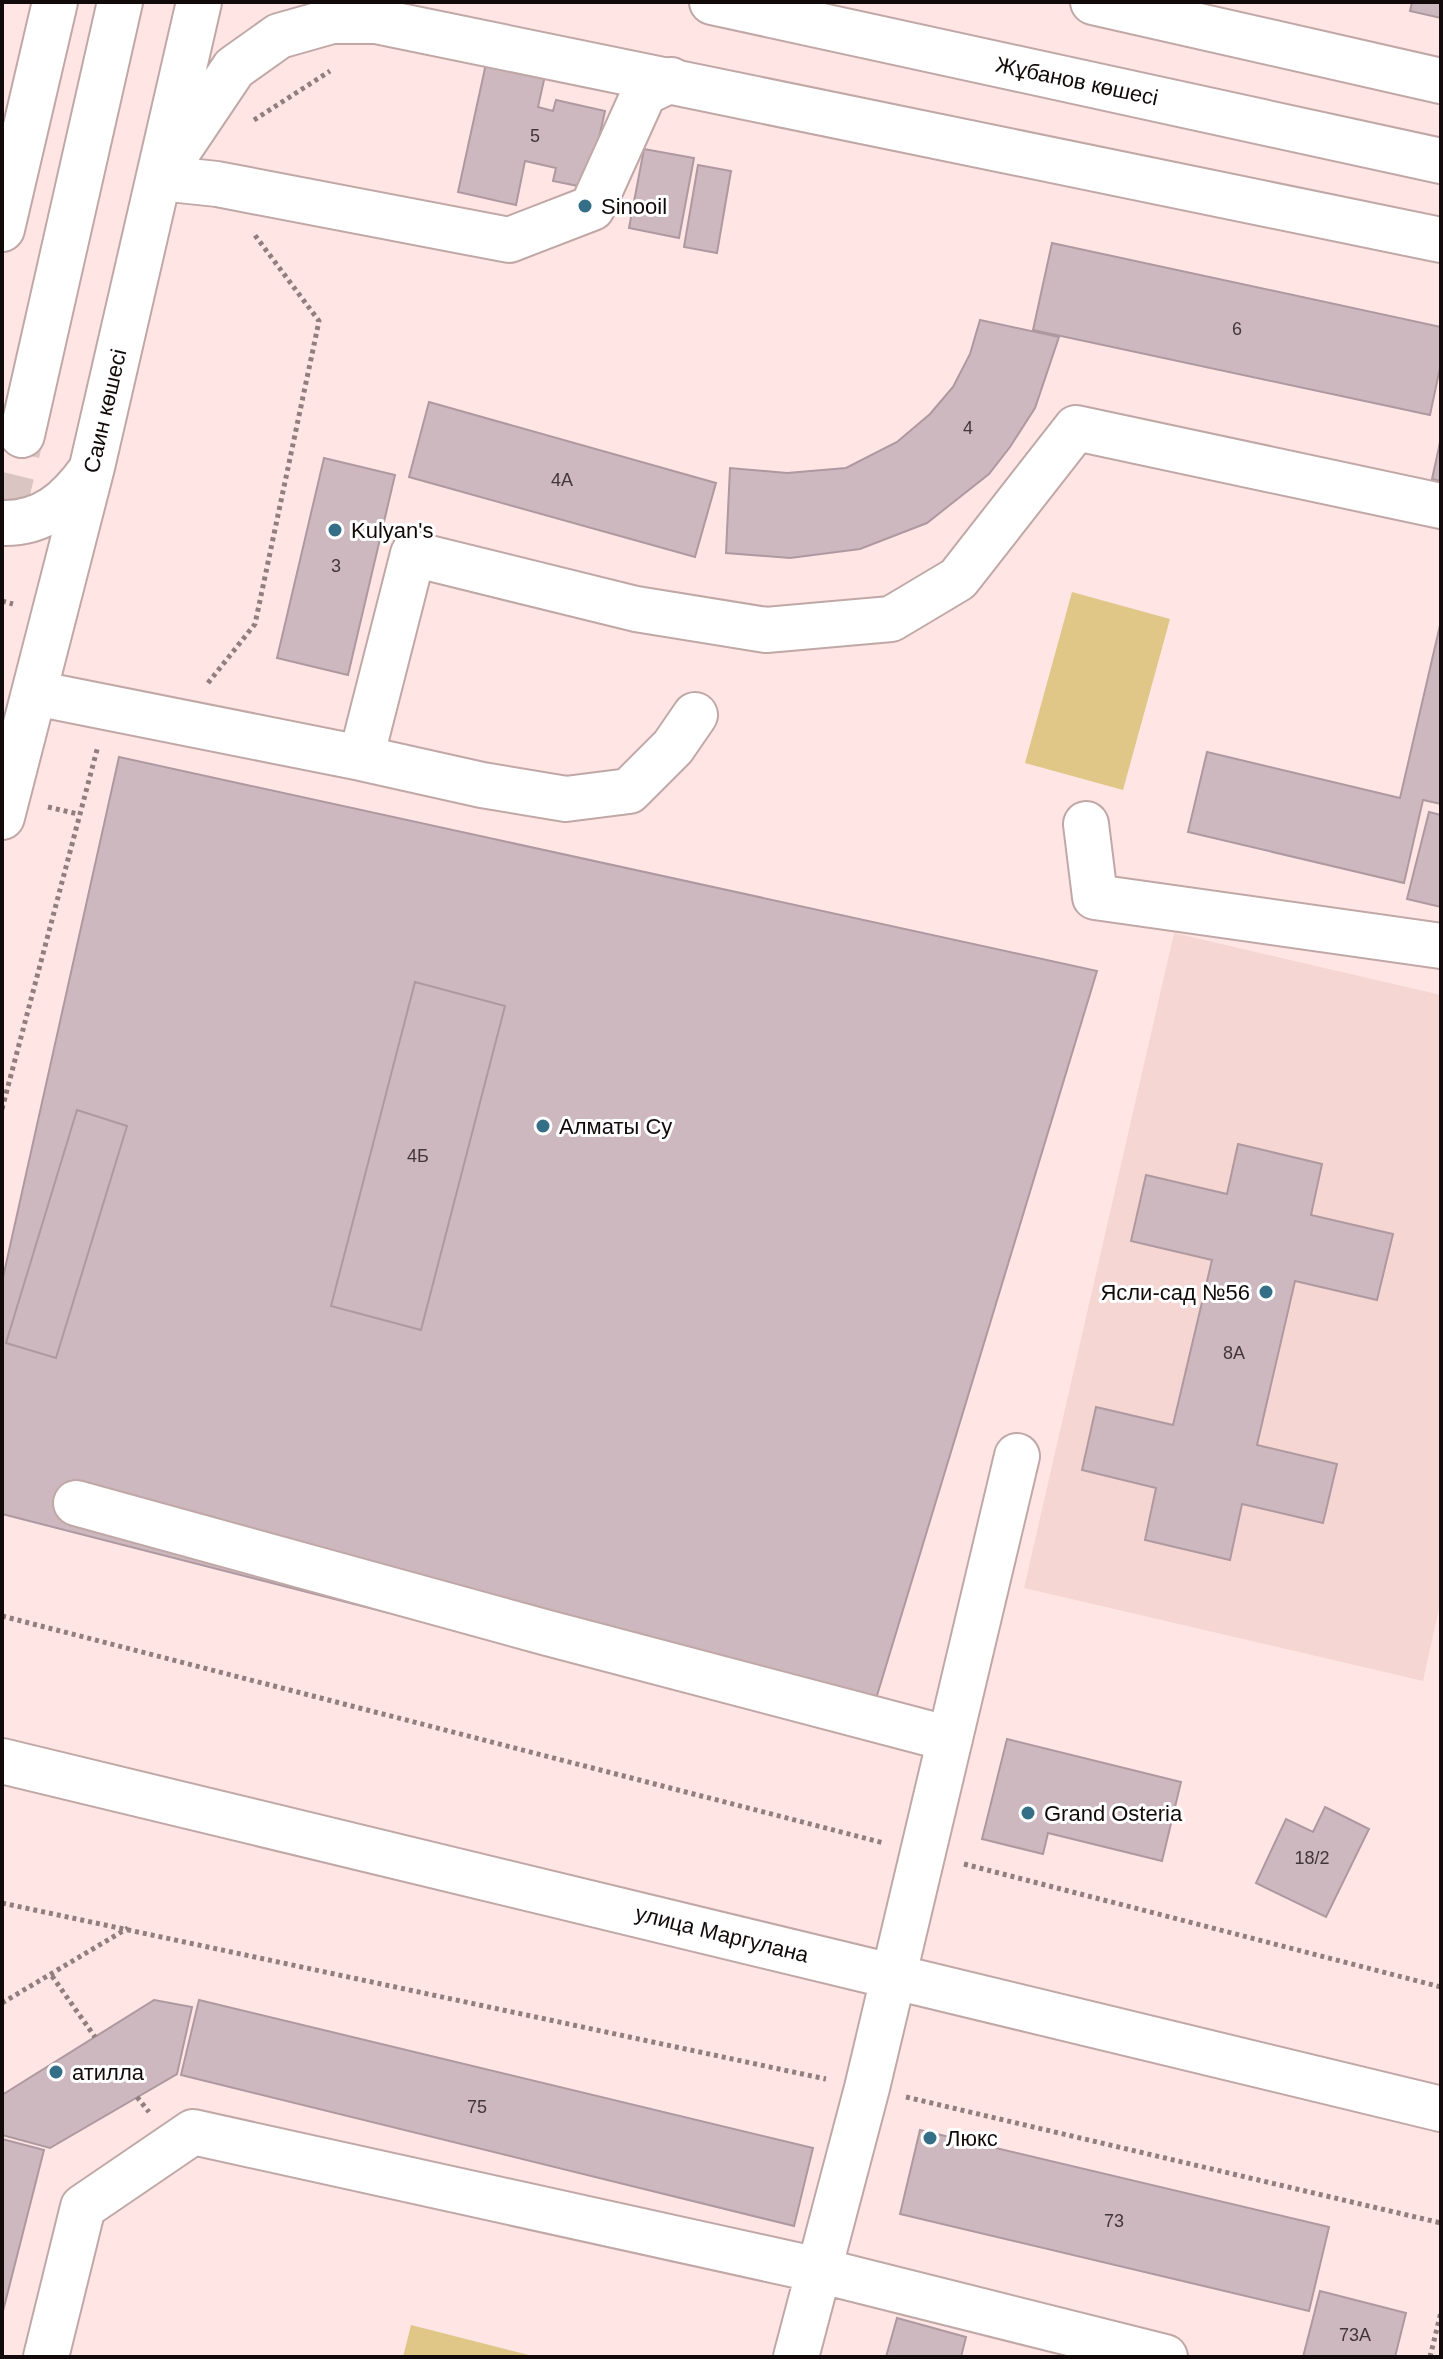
<svg xmlns="http://www.w3.org/2000/svg" width="1443" height="2359" font-family="Helvetica,sans-serif">
	<style>
		.built { fill: #f6d6d2 }
		.green { fill: #e0c687 }
		.building { fill: #ceb8c0; stroke: #ae99a1; stroke-width: 2 }
		.lines { fill: none; stroke-linecap: round; stroke-linejoin: round }
		.major-tunnel { stroke: #dbc5c3; stroke-width: 44; stroke-dasharray: 44 22; stroke-linecap: butt }
		.minor-casing { stroke: #bfa8a6; stroke-width: 48 }
		.major-casing { stroke: #bfa8a6; stroke-width: 48 }
		.path { stroke: #907f7e; stroke-width: 5; stroke-dasharray: 4 4; stroke-linecap: butt }
		.minor { stroke: #fff; stroke-width: 44 }
		.major { stroke: #fff; stroke-width: 44 }
		.poi-dot { fill: #346f87; stroke: #fff; stroke-width: 3 }
		.labels { text-anchor: middle; dominant-baseline: central; stroke-width: 6; stroke-linejoin: round; paint-order: stroke }
		.number-label { font-size: 18px; fill: #413638 }
		.street-label { font-size: 22px; fill: #120a0a; stroke: #fff }
		.poi-label { font-size: 22px; fill: #120a0a; stroke: #fff; text-anchor: start }
	</style>
	<rect width="100%" height="100%" fill="#ffe6e4"/>
	<path class="built" d="M1174,933L1441,995V1600L1423,1681L1024,1588Z"/>
	<path class="green" d="M1072,592L1170,619L1123,790L1025,763Z
		M411,2325L529,2355L528,2357H403Z"/>
	<path class="building" d="M1412,2H1441V18L1410,11Z
		M487,59L546,71L538,107L553,111L556,100L605,111L588,188L553,181L556,168L525,161L516,205L458,192Z
		M644,149L694,158L679,238L629,228Z
		M698,165L731,171L717,253L684,247Z
		M1052,243L1441,327V363L1430,415L1033,330Z
		M980,320L1059,337L1035,408L1010,447L989,474L927,523L860,549L790,558L726,553L730,468L787,473L846,468L897,442L930,414L953,387L970,354Z
		M429,402L716,483L695,557L409,477Z
		M1441,438V481L1432,479Z
		M324,458L395,475L348,675L277,658Z
		M1441,621V804L1423,800L1404,883L1188,832L1207,752L1400,798Z
		M119,757L1097,971L865,1735L2,1514V1282Z
		M1429,812L1441,815V907L1407,899Z
		M415,982L505,1006L421,1330L331,1306Z
		M77,1110L127,1126L56,1358L6,1343Z
		M1238,1144L1322,1164L1311,1215L1393,1234L1377,1300L1295,1281L1257,1445L1337,1464L1323,1523L1242,1504L1230,1560L1145,1540L1156,1488L1082,1470L1096,1407L1173,1425L1212,1260L1131,1241L1146,1175L1227,1194Z
		M1007,1739L1181,1782L1162,1861L1048,1833L1043,1854L982,1839Z
		M1325,1807L1369,1829L1326,1917L1256,1883L1286,1819L1313,1832Z
		M154,2000L192,2007L177,2074L50,2148L2,2135V2095Z
		M199,2000L813,2148L794,2226L181,2075Z
		M920,2130L1329,2227L1309,2311L900,2214Z
		M2,2139L44,2150L2,2315Z
		M1320,2291L1406,2313L1395,2357H1303Z
		M897,2318L966,2337L961,2357H886Z"/>
	<g class="lines">
		<path class="major-tunnel" d="M2,517L22,435"/>
		<g class="minor-casing">
			<path id="minor" d="M160,178L217,184L509,240L592,208L644,93L671,80
				M35,693L361,758L482,785L566,799L629,791L673,747L695,715
				M361,758L413,554L636,609L766,630L891,619L958,579L1076,428L1441,506
				M1086,824L1095,897L1441,946
				M76,1503L544,1632L950,1739
				M2,1761L1441,2109
				M46,2357L83,2207L193,2132L818,2270L1165,2357
				M796,2357L867,2088L1017,1456"/>
		</g>
		<g class="major-casing">
			<path id="major" d="M712,2L1441,161
				M1093,2L1441,81
				M160,178L234,68L279,36L332,21H376L1441,240
				M2,229L55,2
				M22,435L120,2
				M2,523C43,524 68,502 91,470
				M2,817L92,467L199,2"/>
		</g>
		<path class="path" d="M254,120L330,71
			M2,601L13,604
			M208,683L255,624L319,321L254,234
			M48,807L78,814
			M2,1109L98,746
			M2,1616L884,1843
			M964,1864L1441,1987
			M2,1903L826,2079
			M52,1976L95,2037
			M2,2003L128,1928
			M137,2097L149,2112
			M906,2097L1441,2223
			M1430,2357L1441,2312"/>
		<use href="#minor" class="minor"/>
		<use href="#major" class="major"/>
	</g>
	<g class="poi-dot">
		<circle cx="585" cy="206" r="8"/>
		<circle cx="335" cy="530" r="8"/>
		<circle cx="543" cy="1126" r="8"/>
		<circle cx="1266" cy="1292" r="8"/>
		<circle cx="1028" cy="1813" r="8"/>
		<circle cx="56" cy="2072" r="8"/>
		<circle cx="930" cy="2138" r="8"/>
	</g>
	<g class="labels">
		<g class="number-label">
			<text x="535" y="136">5</text>
			<text x="1237" y="329">6</text>
			<text x="968" y="428">4</text>
			<text x="562" y="480">4А</text>
			<text x="336" y="566">3</text>
			<text x="418" y="1156">4Б</text>
			<text x="1234" y="1353">8А</text>
			<text x="1312" y="1858">18/2</text>
			<text x="477" y="2107">75</text>
			<text x="1114" y="2221">73</text>
			<text x="1355" y="2335">73А</text>
		</g>
		<g class="street-label">
			<text transform="translate(1077 81) rotate(12)">Жұбанов көшесі</text>
			<text transform="translate(105 411) rotate(-77)">Саин көшесі</text>
			<text transform="translate(722 1934) rotate(14)">улица Маргулана</text>
		</g>
		<g class="poi-label">
			<text x="601" y="206">Sinooil</text>
			<text x="351" y="530">Kulyan's</text>
			<text x="559" y="1126">Алматы Су</text>
			<text x="1250" y="1292" text-anchor="end">Ясли-сад №56</text>
			<text x="1044" y="1813">Grand Osteria</text>
			<text x="72" y="2072">атилла</text>
			<text x="946" y="2138">Люкс</text>
		</g>
	</g>
	<rect width="1443" height="2359" fill="none" stroke="#120a0a" stroke-width="8"/>
</svg>
